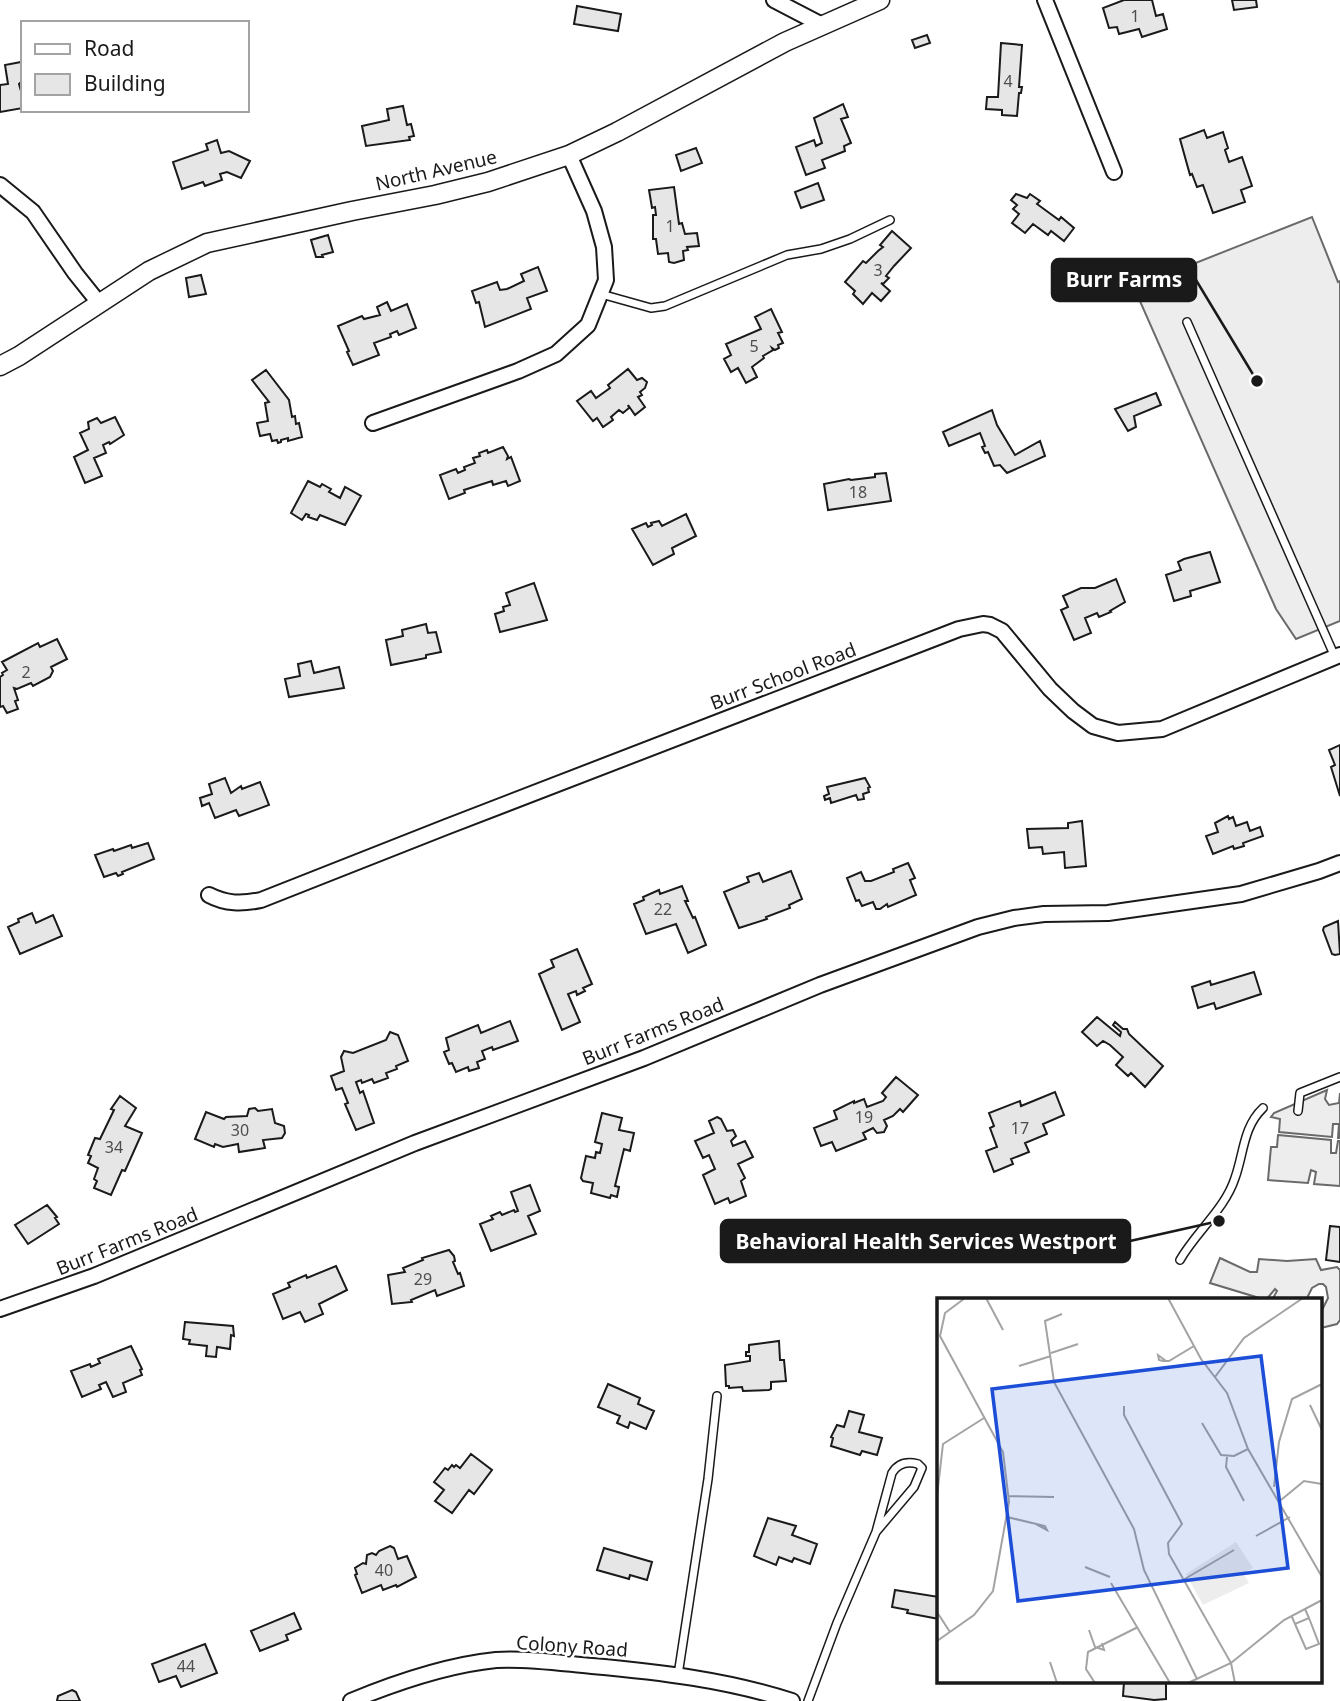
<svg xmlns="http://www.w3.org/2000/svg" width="1340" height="1701" font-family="'Noto Sans',sans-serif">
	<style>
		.built { fill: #ededed; stroke: #6a6a6a; stroke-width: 2 }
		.building { fill: #e6e6e6; stroke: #1a1a1a; stroke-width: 2 }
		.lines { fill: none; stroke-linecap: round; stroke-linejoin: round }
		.service-casing { stroke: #1a1a1a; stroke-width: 10 }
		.minor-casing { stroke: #1a1a1a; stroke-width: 18 }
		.tertiary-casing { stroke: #1a1a1a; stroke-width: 21 }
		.service { stroke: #fff; stroke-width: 7 }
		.minor { stroke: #fff; stroke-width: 14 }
		.tertiary { stroke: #fff; stroke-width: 18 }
		.labels { text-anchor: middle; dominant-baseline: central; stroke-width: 5; stroke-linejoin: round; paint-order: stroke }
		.number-label { font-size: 16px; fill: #4d4d4d }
		.street-label { font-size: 19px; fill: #1a1a1a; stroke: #fff }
		.inset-road { fill: none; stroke: #a3a3a3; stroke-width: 2 }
		.view { fill: #1d4ed8; fill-opacity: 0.15; stroke: #1d4ed8; stroke-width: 3.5 }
		.inset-edge { fill: none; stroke: #1a1a1a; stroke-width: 3.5 }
		.leader { fill: none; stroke: #1a1a1a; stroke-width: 2.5 }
		.callout-dot { fill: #1a1a1a; stroke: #fff; stroke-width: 2.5 }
		.callout { fill: #1a1a1a; stroke: #1a1a1a; stroke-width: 2.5 }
		.callout-label { font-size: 21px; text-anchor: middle; font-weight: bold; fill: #fff }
	</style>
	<rect width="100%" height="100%" fill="#fff"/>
	<path class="built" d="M1312,217L1338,282L1340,281V621L1296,639L1276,609L1139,299L1155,279Z
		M1327,1090L1325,1099L1329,1105L1339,1103L1340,1093V1138H1338L1339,1124H1333L1332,1137L1279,1132L1280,1119L1271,1117L1274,1113Z
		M1278,1135L1331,1140V1153H1336L1338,1141H1340V1186L1314,1184L1316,1172L1311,1170L1308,1183L1268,1180L1271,1147H1277Z
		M1220,1258L1250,1272H1257L1259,1259L1287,1261L1316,1259L1321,1270L1337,1267L1340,1270V1320L1337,1324L1321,1328V1312L1328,1298L1326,1287L1323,1284H1319L1312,1288L1306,1300H1272L1277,1291L1275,1289L1266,1300L1210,1283Z"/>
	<path class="building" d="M1124,0H1152L1156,16L1163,14L1167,29L1142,37L1139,29L1119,34L1117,27L1109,28L1103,8Z
		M1232,0H1256L1257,7L1234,10Z
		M577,6L621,14L618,31L574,24Z
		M927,35L930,43L915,48L912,40Z
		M1001,43L1022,45L1019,87H1022L1021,93H1019L1017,116L1002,115V110L986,109L987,97H998Z
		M21,62L23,80L19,84L21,91H23V108L0,112V85L8,84L5,65Z
		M843,104L848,117L841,119L851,143L844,146L845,151L822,160L825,168L806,175L796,147L814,140L816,146L822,143L814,118Z
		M403,106L407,125L411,124L414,136L409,137L410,140L366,146L362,126L389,120L387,109Z
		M1204,130L1207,138L1223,132L1228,148L1225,150L1229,162L1242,157L1252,186L1241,190L1245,202L1213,213L1203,185L1197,187L1192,174L1190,175L1180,139Z
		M217,140L221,153L229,151L250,161L241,178L227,172L220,174L222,180L205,186L203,182L182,189L173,162L208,150L206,144Z
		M696,148L702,163L681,171L676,155Z
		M818,183L824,200L801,208L795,192Z
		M674,187L679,224L682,223L685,234L697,233L699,246L687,247L688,250L683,251L684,260L674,263L669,262L668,253L658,254L656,239H653V215H656L655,207L652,208L649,190Z
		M1016,194L1027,198L1030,194L1040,201L1037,204L1059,220L1061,217L1074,228L1064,241L1051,231L1048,235L1033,224L1025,233L1012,223L1019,214L1013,209L1017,205L1011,200Z
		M892,231L911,248L894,266L886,276L889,278L883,284L881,283L890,291L881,301L872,293L863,304L853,294L855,291L845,282L863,261L866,263L878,251L883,247L880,245Z
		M328,235L333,252L322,255L323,257H316L311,240Z
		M538,267L547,291L527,298L531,309L485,327L479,302L476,303L472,291L497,282L500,290L507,289L524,281L521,274Z
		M201,275L206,294L189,297L186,278Z
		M387,302L391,311L407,304L416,328L399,335L397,331L390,334L391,337L374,343L379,355L353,365L347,352L349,351L338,326L362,316L364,319L380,315L377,307Z
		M771,309L782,332L778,333L783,343L778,345L779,348L775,350L772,348L773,350L763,356L764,358L752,367L757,377L746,383L738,368L731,372L724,359L731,355L726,344L761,329L755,317Z
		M628,369L637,380L642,378L647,382L645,388L640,392L642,395L638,397L645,407L635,415L628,405L629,408L623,413L619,410L611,417L613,420L603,427L597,418L593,421L577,401L591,391L596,398L610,388L608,385Z
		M266,370L289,400L292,417L295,416L296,424L299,423L302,437L288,441V438L281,440V442L278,443L277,440L272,441L270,434L260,436L257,423L268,421L265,403L269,402L252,380Z
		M1156,393L1161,405L1134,416L1136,427L1128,431L1115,409Z
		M992,410L997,425L1015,455L1040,441L1045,456L1007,473L1000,465L994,466L988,452L985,453L982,447L985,446L980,433L949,446L943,432Z
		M115,417L124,435L110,444L109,442L103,445L106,453L94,458L102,476L85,483L74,457L88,450L80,433L89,429L88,422L97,418L101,423Z
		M503,447L508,456L507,459L511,457L520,481L508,486L506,481L493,485L492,481L464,490L465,493L449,499L440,475L456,469L458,473L465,470L464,467L475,463L473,458L480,456L479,453L487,450L488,453Z
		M886,473L891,501L828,510L824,484L849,479L851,480L875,477V474Z
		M308,481L320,487L322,484L331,489L329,492L340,498L345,487L361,496L345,525L320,515L317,520L308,517L309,515L306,514L302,520L291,513Z
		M686,514L696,536L672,548L674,554L653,565L632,529L646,523L648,527L652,525L651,523L659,521L662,526Z
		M1210,552L1220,582L1190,591L1191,596L1174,601L1166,575L1181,570L1178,562L1184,559Z
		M1116,579L1125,602L1110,611L1111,612L1099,617L1097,613L1085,618L1091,633L1074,640L1061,610L1068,607L1063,596L1081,588H1095Z
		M534,583L547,620L500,632L495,614L504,611L503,607L510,605L506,593Z
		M426,624L428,633L436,632L441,652L426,655V658L391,665L386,640L403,636L402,630Z
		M57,639L67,659L51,667L53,671L50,677L33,686L31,683L17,689L14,688L18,700L15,701L18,709L7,713L3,706L0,707V677L3,675L2,673L7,670L2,662L38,643L40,647Z
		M311,661L314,673L339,667L344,688L289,697L285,679L300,676L298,664Z
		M1340,745V796L1331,767L1335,765L1329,750Z
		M225,778L231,793L241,786L242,789L260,782L269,805L239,816L236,810L215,818L209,803L202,806L200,798L212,794L209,784Z
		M865,778L870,787L868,788L869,792L863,794L864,799L858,800L856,795L831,803L830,798L825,800L824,796L829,794L827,787Z
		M1228,816L1229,819L1233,817L1236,826L1247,822L1250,831L1260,827L1263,836L1243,843L1244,846L1234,849L1233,846L1213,854L1206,836L1218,832L1215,823Z
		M1082,821L1086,866L1065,868L1064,852L1043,854L1042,847L1029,848L1027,829L1068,828V823Z
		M148,843L154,859L122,872L123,874L118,876L116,873L104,877L95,855L113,849L114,851L131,845L132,848Z
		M908,863L915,878L910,880L916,895L888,907L887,904L880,909H876L873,902L862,906L859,900L856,901L847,878L861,872L865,881H871L894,872L893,869Z
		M791,871L802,899L789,905L790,908L766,917L767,919L739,928L724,892L749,882L747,877L759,873L763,882Z
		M682,886L688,901H685L693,918L695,917L706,945L688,953L676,924L646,934L634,904L644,900L643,897L659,890L660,894Z
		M32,913L36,923L53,915L62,936L20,954L8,927L19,922L18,919Z
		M1338,921L1340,954L1335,955L1332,954L1323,930L1324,927Z
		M577,949L592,984L583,988L585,991L577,995L576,991L568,994L580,1022L562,1030L539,974L554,967L551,960Z
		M1254,972L1261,994L1216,1009L1214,1003L1198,1008L1192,987L1210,981L1211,985Z
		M1097,1017L1120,1036L1121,1032L1113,1025L1115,1022L1123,1029H1127L1129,1034L1163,1066L1145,1087L1131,1073L1128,1076L1116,1065L1123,1057L1110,1045L1103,1041L1097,1046L1082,1032Z
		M510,1021L518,1041L493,1050L492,1047L482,1051L485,1059L477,1062L479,1068L469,1071L468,1067L456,1072L452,1063L449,1064L444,1052L449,1050L446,1038L478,1025L481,1033Z
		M390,1032L398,1035L408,1061L396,1066L397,1069L386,1073L388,1078L374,1083L372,1079L362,1083L361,1080L356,1082L360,1093L363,1091L374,1123L356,1130L345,1104L348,1103L342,1088L336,1090L331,1076L344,1071L341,1057L344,1051L353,1053L386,1040Z
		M896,1077L918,1095L903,1112L900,1109L893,1116L884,1120L887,1126L884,1132L877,1133L873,1128L863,1133L866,1139L836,1151L832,1142L821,1146L814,1128L837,1119L834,1111L854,1101V1103L864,1099L867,1107L883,1101L886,1097L882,1093Z
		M1055,1092L1064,1115L1043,1124L1047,1134L1025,1143L1029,1152L1011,1159L1013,1164L994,1172L986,1151L997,1147L990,1128L994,1126L989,1113L1020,1101L1021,1106Z
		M120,1096L136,1108L125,1126L142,1133L125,1171L122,1170L111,1195L94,1188L97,1181L94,1179L98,1168L88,1163L91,1156L88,1155L95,1138L100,1139L114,1110L111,1109Z
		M255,1108L258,1111L272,1109L275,1123L284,1126L285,1133L282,1138L263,1140L265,1148L239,1152L238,1144L223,1147L215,1144L214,1147L195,1139L206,1112L224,1119L226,1117L247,1116L249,1109Z
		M602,1113L622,1118L619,1130L634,1133L630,1151L624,1149L615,1186L619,1187L617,1197L611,1195L610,1198L591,1193L593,1183L583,1181L581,1178L586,1156L595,1158L596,1152L600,1153L602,1144L595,1142Z
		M717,1117L721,1119L727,1131L733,1130L736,1136L731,1141L733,1146L745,1141L753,1157L738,1164L745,1178L741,1181L746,1196L730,1203L728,1198L715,1204L703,1175L715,1169L709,1155L703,1158L695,1141L714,1133L709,1121Z
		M530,1185L540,1211L528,1216L536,1234L491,1251L480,1224L493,1219L491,1216L500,1212L502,1215L514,1210L515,1212L518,1211L511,1192Z
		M47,1205L57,1217L55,1218L59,1224L28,1244L15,1225Z
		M1330,1226L1340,1227V1262L1326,1260Z
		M449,1250L454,1256L455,1261L453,1262L458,1274L460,1273L464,1286L437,1296L435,1290L411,1300L412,1302L392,1304L388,1275L405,1272L403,1268L423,1260L422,1258Z
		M336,1266L347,1290L319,1304L323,1314L305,1322L300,1312L283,1319L273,1294L290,1287L288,1283L306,1275L307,1278Z
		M185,1322L233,1326L234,1336L231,1335L230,1349L217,1347L216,1357L206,1356L207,1346L189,1344L190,1340L183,1339Z
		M779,1341L780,1360H784L786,1381L771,1382V1389L769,1390L743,1391L742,1387L729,1388V1386H726L725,1365L750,1361V1356H746V1352H749V1345Z
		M131,1346L142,1369L140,1370L142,1375L123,1383L126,1392L113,1397L106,1382L99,1385L101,1389L82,1397L71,1371L90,1364L91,1367L100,1363L98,1359Z
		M608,1384L640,1398L638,1404L654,1411L646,1429L630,1422L628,1428L617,1423L620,1416L598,1407Z
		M849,1411L864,1415L859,1432L882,1438L877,1455L862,1451L860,1455L831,1446L833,1438L831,1437L837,1425L844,1427Z
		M471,1454L492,1470L474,1494L469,1490L452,1513L435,1501L444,1490L434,1482L445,1468L448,1470L452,1465L454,1467L456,1465L460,1468Z
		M768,1518L796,1526L792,1535L817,1544L810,1564L794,1558L792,1562L779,1557L776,1565L754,1556Z
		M390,1546L394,1548L398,1559L407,1556L416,1577L397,1587L396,1585L383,1590L381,1585L362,1593L355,1575L357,1574L355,1568L363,1563L366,1564L367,1555L372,1553L376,1555L379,1551Z
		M604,1548L652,1562L647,1580L630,1575L629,1579L597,1570Z
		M895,1590L939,1597V1619L907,1613L908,1610L892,1607Z
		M294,1613L301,1629L286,1635L288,1640L260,1651L251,1631Z
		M205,1644L217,1673L181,1687L176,1676L159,1682L152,1664Z
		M1124,1682H1166V1699L1154,1700L1123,1696Z
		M72,1690L76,1692L80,1701H57L58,1696Z"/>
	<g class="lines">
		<g class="service-casing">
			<path id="service" d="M601,294L651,308L665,306L787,255L821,249L850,239L890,220
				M1187,322L1335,657
				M1298,1111L1300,1093L1340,1077
				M1180,1260C1196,1232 1225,1209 1235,1178C1244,1153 1243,1127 1263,1108
				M678,1675L708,1479L717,1396
				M808,1701L837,1623L876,1532L892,1473C898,1463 907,1461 918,1464L922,1468L914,1487L876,1532"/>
		</g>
		<g class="minor-casing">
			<path id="minor" d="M774,0L822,25
				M1045,0L1114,172
				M0,185L33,212L75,273L99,303
				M373,423L518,371L556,354L588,325L606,280L604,247L594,211L569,155
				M209,895C226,904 242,904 261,900L446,827L959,629L983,624L990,625L1002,631L1050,689L1073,711L1093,726L1118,733L1162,729L1340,655
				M0,1309L94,1276L415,1143L644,1058L820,985L978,927L1014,918L1044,914L1108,913L1241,894L1319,871L1340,863
				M351,1701C397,1682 446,1665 496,1660C527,1658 560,1663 592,1666C660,1672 727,1680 792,1701"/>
		</g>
		<g class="tertiary-casing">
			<path id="tertiary" d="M0,366L19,356L149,271L207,243L352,211L435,195L488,182L569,155L617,132L785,42L880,0"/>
		</g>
		<use href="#service" class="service"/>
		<use href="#minor" class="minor"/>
		<use href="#tertiary" class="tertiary"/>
	</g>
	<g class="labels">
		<g class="number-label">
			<text x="1135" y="16">1</text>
			<text x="1008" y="81">4</text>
			<text x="670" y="226">1</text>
			<text x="878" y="270">3</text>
			<text x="754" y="346">5</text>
			<text x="858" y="492">18</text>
			<text x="26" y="672">2</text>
			<text x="663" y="909">22</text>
			<text x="864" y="1117">19</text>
			<text x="1020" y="1128">17</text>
			<text x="240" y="1130">30</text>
			<text x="114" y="1147">34</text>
			<text x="423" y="1279">29</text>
			<text x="384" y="1570">40</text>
			<text x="186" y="1666">44</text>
		</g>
		<g class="street-label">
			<text transform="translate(436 170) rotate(-13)">North Avenue</text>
			<text transform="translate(783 676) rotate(-21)">Burr School Road</text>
			<text transform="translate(653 1031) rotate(-22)">Burr Farms Road</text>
			<text transform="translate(127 1241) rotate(-22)">Burr Farms Road</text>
			<text transform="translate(572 1646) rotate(4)">Colony Road</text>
		</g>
	</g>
	<g transform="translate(937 1298)">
		<rect width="385" height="385" fill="#fff"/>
		<path d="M299,244L316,270L306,275L312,285L266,307L249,276Z" fill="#ededed"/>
		<path class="inset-road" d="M49,0L66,32M231,0L264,61L290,95L311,151L385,279M125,16L108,23L117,84L197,231L207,272L260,381M114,55L141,46M229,63L221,57L222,62L226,63H232L257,48M82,68L114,58M278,79L307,40L366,0M373,107L385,132M187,108V117L245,226L231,245L232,256L294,365L298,385M265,125L284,157L297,158L311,151M290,159L289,169L307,203M337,189L342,144L355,101L385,86M0,198L6,146L47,120M72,198L117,199M344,202L367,183L385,186M70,219L108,228L110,232L99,226M319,238L353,219M148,269L173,279M246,282L297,252M174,285L233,385M0,314L13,334M355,319L358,326L372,320L368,311M358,326L369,351L382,346L372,320M152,332L158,349L167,352L165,345M0,343L37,317L56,293L72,204L66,154L3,38L8,15L28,0M113,364L120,385M158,385L149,371L151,354L201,329M251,385L294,365L347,322L385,302"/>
		<path class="view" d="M324,58L351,270L81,303L55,91Z"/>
		<rect width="385" height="385" class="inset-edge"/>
	</g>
	<path class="leader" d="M1257 381L1196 280M1219 1221L1130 1241"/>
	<g class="callout-dot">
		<circle cx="1257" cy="381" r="7"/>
		<circle cx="1219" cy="1221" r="7"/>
	</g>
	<g class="callout">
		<rect x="1052" y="259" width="144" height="42" rx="7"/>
		<rect x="721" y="1220" width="409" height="42" rx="7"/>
	</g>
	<g class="callout-label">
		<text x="1124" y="287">Burr Farms</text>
		<text x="926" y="1249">Behavioral Health Services Westport</text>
	</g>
	<rect x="21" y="21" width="228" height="91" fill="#ffffff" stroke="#a3a3a3" stroke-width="2"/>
	<rect x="35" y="44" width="35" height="10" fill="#ffffff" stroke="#a3a3a3" stroke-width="2"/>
	<text x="84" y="56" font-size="21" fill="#1a1a1a">Road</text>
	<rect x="35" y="74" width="35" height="21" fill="#e6e6e6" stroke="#a3a3a3" stroke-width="2"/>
	<text x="84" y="91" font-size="21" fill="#1a1a1a">Building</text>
</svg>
